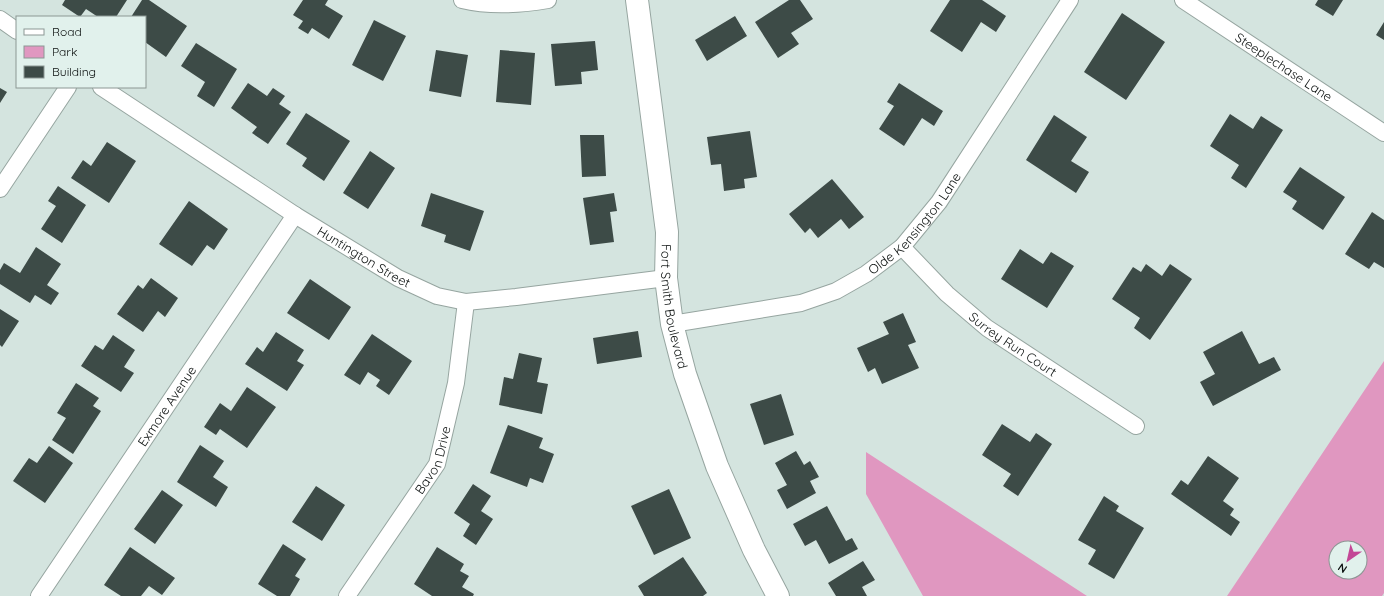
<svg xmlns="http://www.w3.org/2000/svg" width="1384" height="596" font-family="Quicksand,sans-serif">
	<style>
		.green { fill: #e097c0; fill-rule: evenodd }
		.building { fill: #3d4b47 }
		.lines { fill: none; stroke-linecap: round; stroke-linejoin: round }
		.street-casing { stroke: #96a5a0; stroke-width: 18 }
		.secondary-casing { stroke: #96a5a0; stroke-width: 24 }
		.street { stroke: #fff; stroke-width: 16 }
		.secondary { stroke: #fff; stroke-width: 22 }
		.labels { text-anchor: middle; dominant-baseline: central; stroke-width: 4; stroke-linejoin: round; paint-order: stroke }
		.street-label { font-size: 13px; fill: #0c1110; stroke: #e1f1ec }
	</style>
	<rect width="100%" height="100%" fill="#d4e4df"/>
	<path class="green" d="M1384,361V593L1382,596H1227ZM1336,548H1360V572H1336Z
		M866,452L1087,596H923L866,494Z"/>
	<path class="building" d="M65,0H127L116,17H98L86,9L80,17L62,5Z
		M142,0H149L187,26L166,57L145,42V17H131Z
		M303,0H328L325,5L343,16L329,39L312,28L308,34L298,28L303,21L293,15Z
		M789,0H800L813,19L791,33L799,44L778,58L755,22Z
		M950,0H982L1006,16L996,32L981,22L962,52L930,31Z
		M1318,0H1343L1333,16L1315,5Z
		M1122,13L1165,42L1126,100L1084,72Z
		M735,16L747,36L707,61L695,40Z
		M374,20L406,36L383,81L352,65Z
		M1384,22V40L1376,35Z
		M595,41L598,70L581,72L582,84L555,86L551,44Z
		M196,43L237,69L214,107L197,96L205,82L181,66Z
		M436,50L468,55L461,97L429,91Z
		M500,50L535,53L531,105L496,102Z
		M248,83L267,96L273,88L285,96L279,104L291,112L268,144L252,133L257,127L231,108Z
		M899,83L943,111L934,126L922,118L904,146L879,129L894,106L887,102Z
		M0,88L7,92L0,103Z
		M306,113L350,141L324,181L302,166L307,158L286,144Z
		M1230,114L1253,129L1261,116L1283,130L1246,188L1231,178L1239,165L1210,146Z
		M1054,115L1087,137L1071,161L1089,172L1076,193L1026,160Z
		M750,131L757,177L744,179L745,188L724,191L721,164L711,165L707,137Z
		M580,135H604L606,176L582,177Z
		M107,142L136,161L109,203L71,178L83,160L91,166Z
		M370,151L395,168L368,209L343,193Z
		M1300,167L1345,197L1323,230L1292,209L1297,201L1283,192Z
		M832,179L864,217L849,229L841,219L818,238L810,228L805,233L789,214Z
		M58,186L86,205L62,243L41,229L56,206L48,201Z
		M431,193L484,211L470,251L444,242L446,235L421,226Z
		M614,193L617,211L610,212L614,242L590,245L583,198Z
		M189,201L228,229L214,250L207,245L192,266L159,244Z
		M1372,212L1384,220V268L1374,262L1369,269L1345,254Z
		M36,247L61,264L47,285L59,293L51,305L35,295L30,303L0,284V270L4,263L20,273Z
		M1020,249L1043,264L1051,252L1074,266L1047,308L1001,279Z
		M1146,264L1162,276L1170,264L1192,279L1150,340L1134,328L1140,318L1112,299L1133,267L1141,272Z
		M151,278L178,298L165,317L158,311L143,332L117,314L138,285L143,289Z
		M310,279L351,307L329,340L287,313Z
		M0,309L19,321L2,347L0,345Z
		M903,313L916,342L908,345L919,368L882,384L875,368L868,372L857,348L889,334L883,322Z
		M638,331L642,357L597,364L593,338Z
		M1242,331L1259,364L1274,357L1281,370L1213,406L1200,382L1215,374L1203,352Z
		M276,332L304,350L297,361L304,365L287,391L245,364L257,347L263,352Z
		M372,334L412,361L389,395L376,386L380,380L368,372L360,385L344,375Z
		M113,335L135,350L124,367L134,373L121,392L81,366L95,345L103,350Z
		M519,353L542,358L537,382L548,384L542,414L499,405L504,377L513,379Z
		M76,383L99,398L93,406L101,411L73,454L52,440L66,418L57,413Z
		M247,387L276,407L247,448L220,429L216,435L204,427L220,403L231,411Z
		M781,394L794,435L764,445L750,404Z
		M1002,424L1030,442L1036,433L1052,444L1018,496L1003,486L1011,474L982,455Z
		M508,425L543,438L539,448L554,454L543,483L530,478L527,487L490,473Z
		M200,445L224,461L213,477L228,487L216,507L177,482Z
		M49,446L73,463L45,503L13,481L29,458L37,463Z
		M796,451L804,465L810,461L819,477L810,481L816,493L787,509L777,490L787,485L775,463Z
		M1208,456L1239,478L1223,501L1234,509L1230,515L1240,522L1231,536L1171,494L1181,480L1188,485Z
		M473,484L491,496L481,511L493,519L476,545L463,536L470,524L454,513Z
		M316,486L345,505L322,541L292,522Z
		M669,489L691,538L654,555L631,506Z
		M162,490L183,505L155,544L134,529Z
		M1104,496L1119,506L1116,511L1144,528L1114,579L1088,564L1096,550L1078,540Z
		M827,506L846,541L852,538L858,549L829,564L816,540L805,546L793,524Z
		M283,544L306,559L295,576L300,579L290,596H277L258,584Z
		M130,547L175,578L162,595L149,586L141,596H121L104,585Z
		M437,547L464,564L460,571L469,576L462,587L474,594L473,596H432L414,584Z
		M683,557L707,593L703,596H644L638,586Z
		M863,561L875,580L862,587L867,596H836L828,583Z"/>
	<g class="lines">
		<g class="street-casing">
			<g id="street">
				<path d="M462,0C491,7 519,5 548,0"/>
				<path id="s1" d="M1183,0L1384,133"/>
				<path d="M0,19L17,31"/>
				<path id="s2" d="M101,87L295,215L398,278L437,296L466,302L516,297L666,278"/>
				<path d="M0,189L68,87"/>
				<path id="s3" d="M902,247L947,294L987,328L1136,426"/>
				<path id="s4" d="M672,324L801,303L836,291L866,274L902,247L939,202L1070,0"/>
				<path id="s5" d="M39,596L295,215"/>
				<path id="s6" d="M347,596L437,464L456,383L466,302"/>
			</g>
		</g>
		<g class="secondary-casing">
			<g id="secondary">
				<path id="s7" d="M637,0L667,232L666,278L672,324L685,374L717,466L754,550L778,596"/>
			</g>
		</g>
		<use href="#street" class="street"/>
		<use href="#secondary" class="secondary"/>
	</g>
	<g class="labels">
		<g class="street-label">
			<text stroke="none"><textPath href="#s1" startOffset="121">Steeplechase Lane</textPath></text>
			<text stroke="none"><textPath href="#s4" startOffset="273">Olde Kensington Lane</textPath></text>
			<text stroke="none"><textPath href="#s2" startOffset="313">Huntington Street</textPath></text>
			<text stroke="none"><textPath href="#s7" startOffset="309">Fort Smith Boulevard</textPath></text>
			<text stroke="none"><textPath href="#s3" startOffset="148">Surrey Run Court</textPath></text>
			<text stroke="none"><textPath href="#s5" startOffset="229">Exmore Avenue</textPath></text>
			<text stroke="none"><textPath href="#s6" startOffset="162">Bavon Drive</textPath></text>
		</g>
	</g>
	<rect x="16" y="16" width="130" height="72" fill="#e1f1ec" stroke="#8c9794"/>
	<rect x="24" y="29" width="20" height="6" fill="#ffffff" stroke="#8c9794"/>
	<text x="52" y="36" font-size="12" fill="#0c1110">Road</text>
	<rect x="24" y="46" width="20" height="12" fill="#e097c0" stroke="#8c9794"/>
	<text x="52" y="56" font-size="12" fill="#0c1110">Park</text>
	<rect x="24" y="66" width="20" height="12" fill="#3d4b47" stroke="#8c9794"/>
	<text x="52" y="76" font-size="12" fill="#0c1110">Building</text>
	<g transform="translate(1348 560) rotate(214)"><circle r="19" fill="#e1f1ec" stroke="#8c9794"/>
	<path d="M0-3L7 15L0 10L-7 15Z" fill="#c34796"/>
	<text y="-6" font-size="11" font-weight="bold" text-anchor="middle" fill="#0c1110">N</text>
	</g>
</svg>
